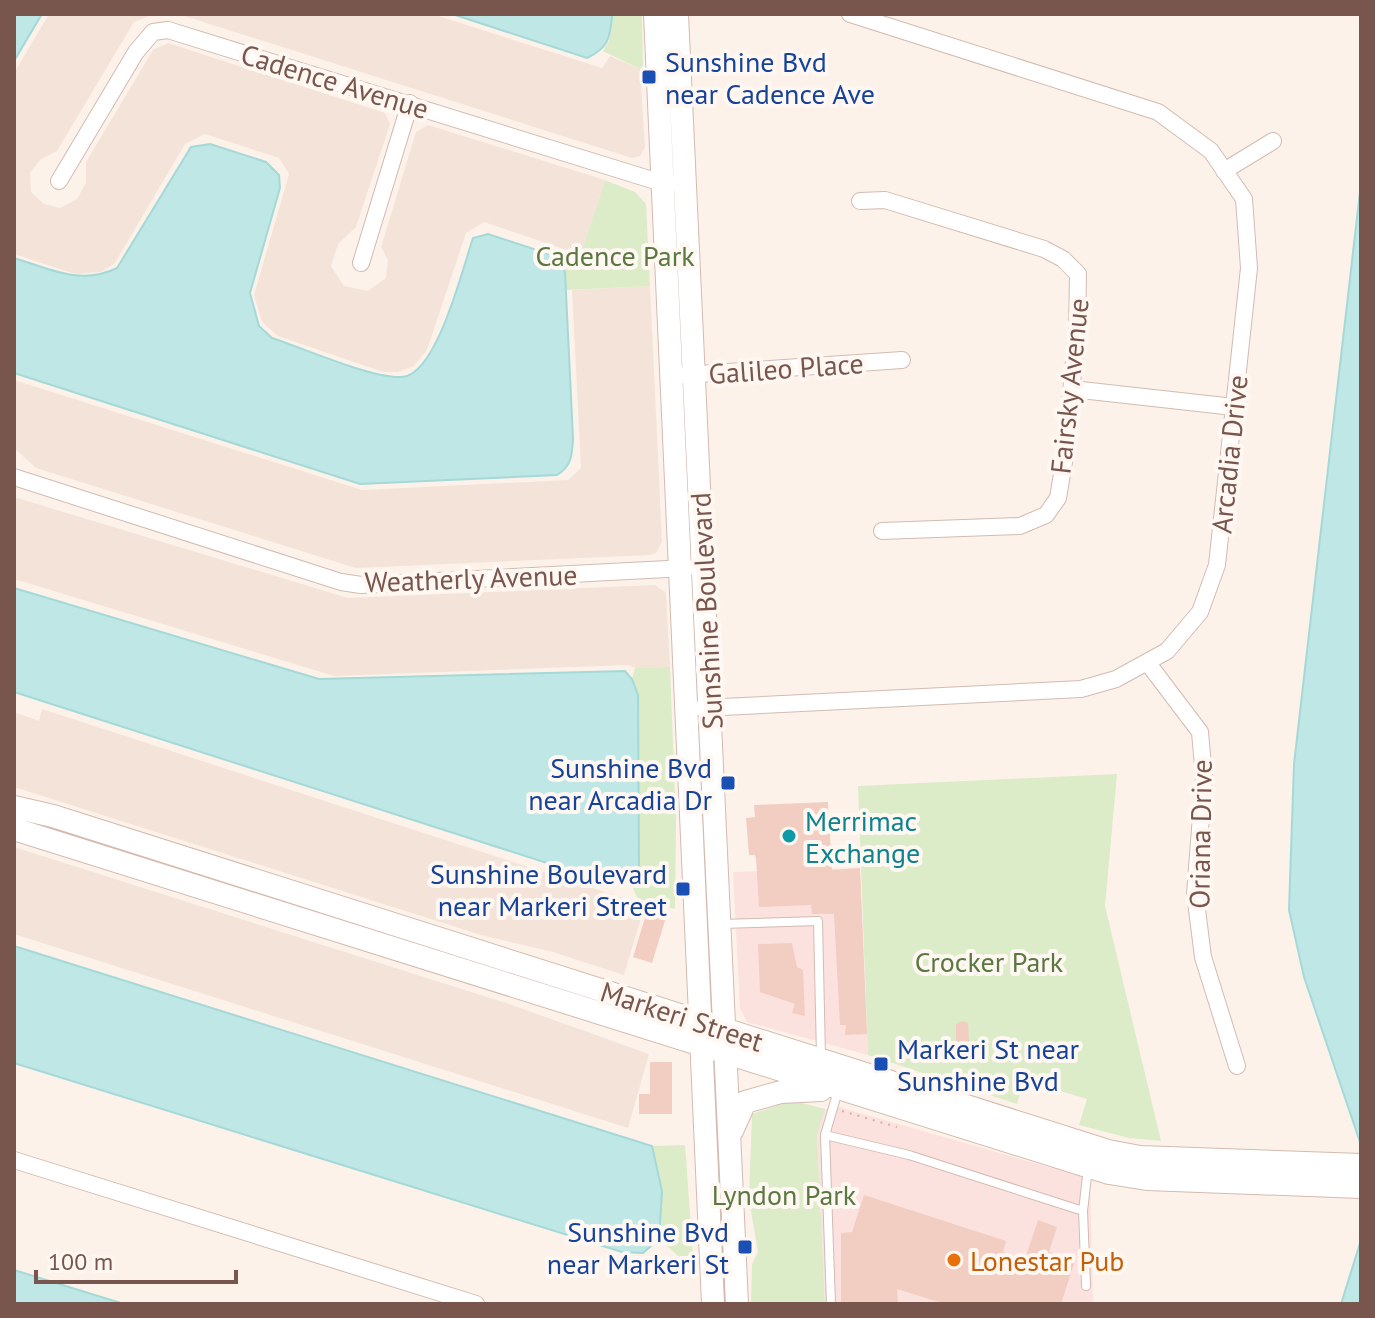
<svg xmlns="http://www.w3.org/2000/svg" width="1375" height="1318" font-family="'PT Sans',sans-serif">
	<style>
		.residential { fill: #f4e3d8 }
		.commercial { fill: #fce2de }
		.green { fill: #dcebc8 }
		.water { fill: #bee7e6; stroke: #a4d9d8; stroke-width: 2 }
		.building { fill: #f2cdc2 }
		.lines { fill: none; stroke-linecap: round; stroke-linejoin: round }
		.lane-casing { stroke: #d2bbb2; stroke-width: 10 }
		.street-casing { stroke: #d2bbb2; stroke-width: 18 }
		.secondary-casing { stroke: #d5baaf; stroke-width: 24 }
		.path { stroke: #d8b0a4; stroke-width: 2; stroke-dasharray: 2 6; stroke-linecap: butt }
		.lane { stroke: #fff; stroke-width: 8 }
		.street { stroke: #fff; stroke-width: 16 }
		.secondary { stroke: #fff; stroke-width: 22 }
		.transit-dot { fill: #1a4fb4; stroke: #fff7f1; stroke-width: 3 }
		.culture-dot { fill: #0f9aa8; stroke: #fff7f1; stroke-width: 3 }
		.food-dot { fill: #e8710a; stroke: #fff7f1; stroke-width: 3 }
		.labels { text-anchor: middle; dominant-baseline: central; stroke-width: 8; stroke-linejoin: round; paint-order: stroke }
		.transit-label { font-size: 28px; fill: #164399; stroke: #fff7f1; text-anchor: end }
		.street-label { font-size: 28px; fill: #78554d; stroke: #fff7f1 }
		.park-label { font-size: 28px; fill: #5a7841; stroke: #fff7f1 }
		.culture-label { font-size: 28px; fill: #0d838f; stroke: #fff7f1; text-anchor: start }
		.food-label { font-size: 28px; fill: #c56008; stroke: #fff7f1; text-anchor: start }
	</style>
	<rect width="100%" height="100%" fill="#fdf2ea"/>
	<path class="residential" d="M49,14H155L134,22L57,151L41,159L30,173L31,192L44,204L60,208L77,199L86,183V162L153,50L168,43L385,113L390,124L356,227L338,244L331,266L344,286L368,291L386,278L388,260L381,247L416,132L428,125L605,180L583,249L572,252L484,222L466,233L427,350L414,366L398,372H383L278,336L262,322L254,295L289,174L279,158L205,134L185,144L115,263L101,272L75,274L14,254V73Z
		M178,14H432L602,68L610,56L640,69L645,147L640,156L632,158Z
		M650,286L662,542L656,553L650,555L356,568L36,468L14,448V380L362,490L568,480L581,468L572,290Z
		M14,497L348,598L655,585L666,593L670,667L635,668L628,665L334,676L14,579Z
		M42,709L645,905L624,975L553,952L481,935L14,787V712L39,721Z
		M14,847L512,1005L649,1054L628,1128L14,934Z"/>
	<path class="commercial" d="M860,868L868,1055L747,1022L740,1008L733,872Z
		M839,1107L1090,1179L1093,1304H825L817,1134L825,1109Z"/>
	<path class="green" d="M612,14H642L643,66L640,69L603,51L609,41Z
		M605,180L635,192L646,204L650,286L566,290L565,272L555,256L583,248Z
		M670,667L676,821L675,909L638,899L631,884L639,871L638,695L632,679L635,668Z
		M1117,774L1105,906L1161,1141L1129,1138L1079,1125L1087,1099L1024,1080L1017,1104L868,1055L858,786Z
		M785,1103H802L825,1109L817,1134L825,1304H751L752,1264L758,1252L749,1199L752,1114Z
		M685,1145L694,1270L659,1239L662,1191L652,1146Z"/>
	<path class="water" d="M14,14H42L14,61Z
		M452,14H612V16C610,39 608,48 587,58Z
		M210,144L266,162L279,175L280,188L250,293L259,326L272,338C303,348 372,379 402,377C437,375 463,267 473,238L488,234L555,256L565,272L573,438C572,455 572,466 557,475L360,484L14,373V258C51,269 80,286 117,268L191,147Z
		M1361,183V1145L1304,977L1289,910L1294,764Z
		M14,588L319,679L625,671L632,679L638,695L639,871L631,884L603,881L14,692Z
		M14,946L652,1146L662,1191L659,1239L643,1253L622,1252L14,1063Z
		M1361,1240V1304H1341Z
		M14,1270L124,1304H14Z"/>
	<path class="building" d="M828,802L832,870L860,868L867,1034L845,1035L846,1025H840L834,914H812L811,905L759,907L756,859L755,855H749L746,818L755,817L754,805Z
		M648,908L667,914L652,963L633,957Z
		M792,943L797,967L803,970L805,1016L792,1013L795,1004L760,992L758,944Z
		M962,1021L968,1023L969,1041L963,1044L956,1041V1024Z
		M650,1062H672V1114H639V1094H650Z
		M864,1195L1006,1241L1003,1252L1025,1259L1038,1220L1057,1227L1049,1252L1075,1260L1061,1304H945L897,1289L898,1304H841V1233L852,1232Z"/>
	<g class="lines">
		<g class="lane-casing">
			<path id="lane" d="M720,924L818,921L821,1057
				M825,1135L909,1155L1083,1211
				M1086,1286L1083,1211L1088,1168
				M831,1304L825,1135L838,1091"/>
		</g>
		<g class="street-casing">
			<path id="street" d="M1224,171L1273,141
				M59,181L136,52L153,32L168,30L662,183H672
				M860,201L885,200L1044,249L1063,259L1078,274L1077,330L1065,456L1058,498L1046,515L1020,526L882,531
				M361,263L410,103
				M684,375L902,360
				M1072,389L1234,407
				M14,477L341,582L361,585L687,568
				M1147,662L1200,732L1204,777L1195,894L1203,957L1237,1066
				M702,708L1081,689L1116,679L1167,651L1200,612L1217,565L1249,268L1244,199L1211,151L1158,112L850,14
				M14,1160L476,1304"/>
		</g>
		<g class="secondary-casing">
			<path id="secondary" d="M655,14L713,1304
				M677,14L737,1304
				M14,807L53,816L1108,1151L1140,1157L1361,1165
				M14,829L1109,1173L1147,1179L1361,1187
				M732,1131L745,1102L781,1092L821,1090"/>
		</g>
		<path class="path" d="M842,1111L897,1127"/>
		<use href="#lane" class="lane"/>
		<use href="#street" class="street"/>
		<use href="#secondary" class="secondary"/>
	</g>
	<g class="transit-dot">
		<rect x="641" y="69" width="16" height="16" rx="4"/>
		<rect x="720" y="775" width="16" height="16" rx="4"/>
		<rect x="675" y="881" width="16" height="16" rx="4"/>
		<rect x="873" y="1056" width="16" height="16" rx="4"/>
		<rect x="737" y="1239" width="16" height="16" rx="4"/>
	</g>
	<circle class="culture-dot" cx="789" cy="836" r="8"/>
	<circle class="food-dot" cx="954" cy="1260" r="8"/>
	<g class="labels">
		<g class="transit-label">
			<text x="665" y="61" text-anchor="start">Sunshine Bvd<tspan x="665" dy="32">near Cadence Ave</tspan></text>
			<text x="712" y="767">Sunshine Bvd<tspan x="712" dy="32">near Arcadia Dr</tspan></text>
			<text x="667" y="873">Sunshine Boulevard<tspan x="667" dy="32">near Markeri Street</tspan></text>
			<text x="897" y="1048" text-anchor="start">Markeri St near<tspan x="897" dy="32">Sunshine Bvd</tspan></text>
			<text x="729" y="1231">Sunshine Bvd<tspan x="729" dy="32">near Markeri St</tspan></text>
		</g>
		<g class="street-label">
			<text transform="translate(335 81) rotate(17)">Cadence Avenue</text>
			<text transform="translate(786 368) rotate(-4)">Galileo Place</text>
			<text transform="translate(1069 386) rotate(-84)">Fairsky Avenue</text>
			<text transform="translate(1229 454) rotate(-84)">Arcadia Drive</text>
			<text transform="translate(471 578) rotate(-2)">Weatherly Avenue</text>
			<text transform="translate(706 611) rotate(-93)">Sunshine Boulevard</text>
			<text transform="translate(1200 834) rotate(-89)">Oriana Drive</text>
			<text transform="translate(682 1016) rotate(18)">Markeri Street</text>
		</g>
		<g class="park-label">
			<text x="615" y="255">Cadence Park</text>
			<text x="989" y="961">Crocker Park</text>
			<text x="784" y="1194">Lyndon Park</text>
		</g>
		<g class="culture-label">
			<text x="805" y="820">Merrimac<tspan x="805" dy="32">Exchange</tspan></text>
		</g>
		<g class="food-label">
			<text x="970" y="1260">Lonestar Pub</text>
		</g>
	</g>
	<rect width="1375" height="1318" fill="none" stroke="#78554d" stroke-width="32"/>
	<path d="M36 1270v12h200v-12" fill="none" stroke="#78554d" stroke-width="4"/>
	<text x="48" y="1270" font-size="24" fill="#78554d" stroke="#fff7f1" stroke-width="6" paint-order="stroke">100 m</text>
</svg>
